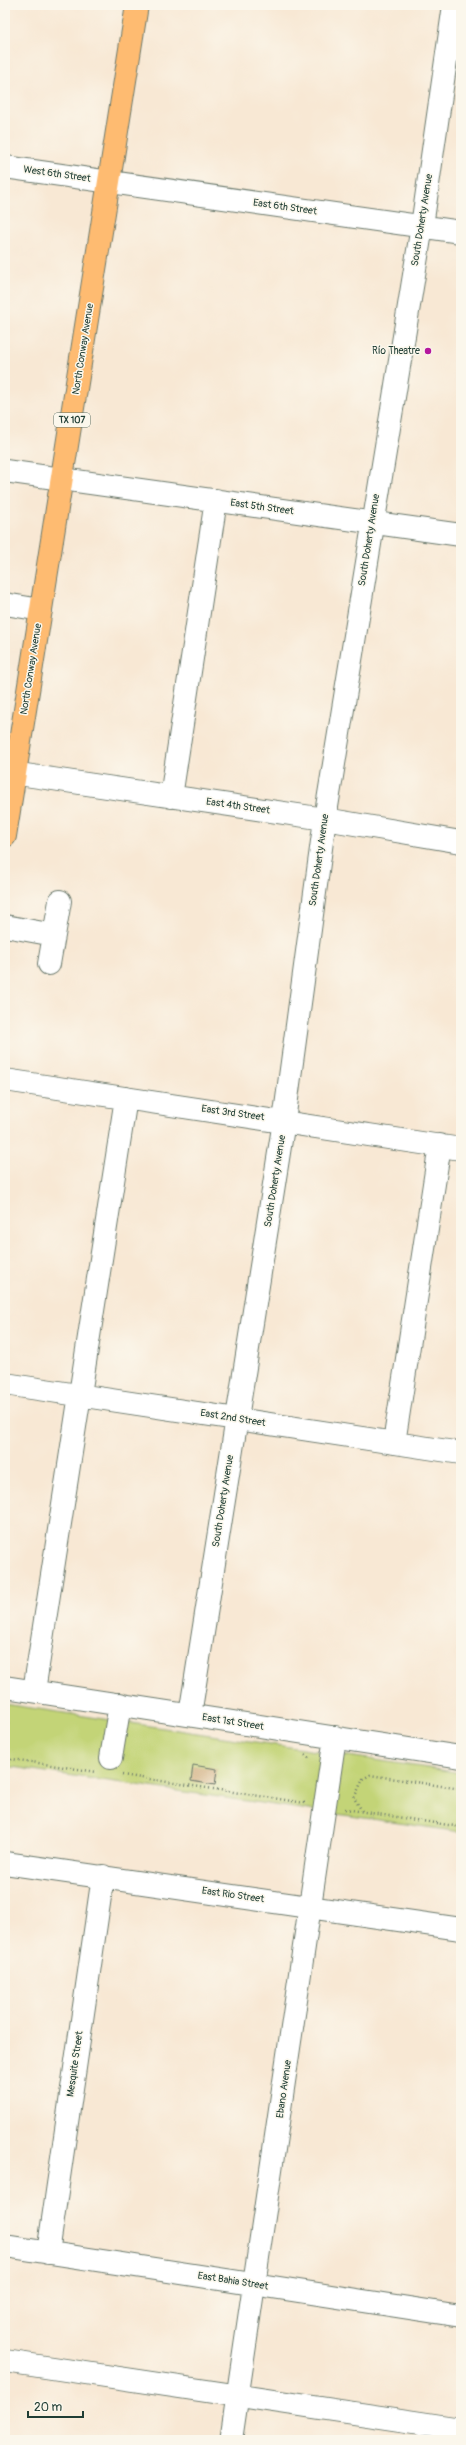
<svg xmlns="http://www.w3.org/2000/svg" width="466" height="2445" font-family="Pangolin,sans-serif">
	<style>
		.green { fill: #c3d477; stroke: #718856 }
		.building { fill: #c79e68 }
		.lines { fill: none; stroke-linecap: round; stroke-linejoin: round }
		.minor-casing { stroke: #6b796c; stroke-width: 24 }
		.major-casing { stroke: #6b796c; stroke-width: 24 }
		.path { stroke: #6b796c; stroke-width: 2.5; stroke-dasharray: 1 3; stroke-linecap: butt }
		.minor { stroke: #fff; stroke-width: 22 }
		.major { stroke: #febb71; stroke-width: 22 }
		.poi-dot { fill: #b5179e; stroke: #fbf7ec; stroke-width: 1.5 }
		.labels { text-anchor: middle; dominant-baseline: central; stroke-width: 3; stroke-linejoin: round; paint-order: stroke }
		.shield { fill: #fbf7ec; stroke: #61756b; stroke-width: 1 }
		.shield-label { font-size: 9px; font-weight: bold; fill: #1f3d34 }
		.street-label { font-size: 10px; fill: #1f3d34; stroke: #fbf7ec }
		.poi-label { font-size: 10px; fill: #1f3d34; stroke: #fbf7ec; text-anchor: end }
	</style>
	<rect width="100%" height="100%" fill="#fbf7ec"/>
	<filter id="ink" filterUnits="userSpaceOnUse"><feTurbulence type="fractalNoise" baseFrequency=".025" numOctaves="2"/><feDisplacementMap in="SourceGraphic" scale="8" xChannelSelector="R" yChannelSelector="G"/><feConvolveMatrix kernelMatrix="1 2 1 2 8 2 1 2 1" color-interpolation-filters="sRGB"/></filter>
	<filter id="wash" filterUnits="userSpaceOnUse"><feTurbulence type="fractalNoise" baseFrequency=".012" numOctaves="4" result="noise"/><feDisplacementMap in="SourceGraphic" scale="16" xChannelSelector="R" yChannelSelector="G"/><feGaussianBlur stdDeviation="0.9" result="paint"/><feColorMatrix in="noise" values="0 0 0 0 0 0 0 0 0 0 0 0 0 0 0 0 0 1.4 0 .05"/><feComposite in="paint" operator="in"/></filter>
	<g filter="url(#wash)">
		<rect width="100%" height="100%" fill="#f8e8d4"/>
		<path class="green" d="M5,1704L461,1773V1832L5,1766Z"/>
		<g id="blocks">
			<path class="building" d="M193,1765L217,1769L215,1785L191,1781Z"/>
		</g>
	</g>
	<g filter="url(#ink)">
		<use href="#blocks" fill-opacity="0" stroke="#6b796c" stroke-width="1"/>
		<g class="lines">
			<g class="minor-casing">
				<path id="minor" d="M5,167L461,232
					M5,471L461,535
					M5,604L41,610
					M5,772L325,819L461,842
					M171,797L216,500
					M5,926L54,935
					M49,964L60,901
					M5,1080L461,1149
					M5,1384L461,1453
					M394,1443L440,1145
					M5,1687L461,1757
					M34,1691L126,1098
					M190,1715L284,1121L325,819L422,226L454,5
					M111,1758L120,1704
					M5,1863L461,1929
					M5,2246L461,2316
					M48,2253L103,1876
					M5,2361L461,2429
					M231,2440L335,1737"/>
			</g>
			<g class="major-casing">
				<path id="major" d="M5,836L137,5"/>
			</g>
			<path class="path" d="M305,1755L311,1760
				M5,1765L12,1759L97,1772
				M122,1775L305,1803
				M345,1809L461,1827
				M362,1811L354,1798L363,1779L370,1775L461,1789"/>
			<use href="#minor" class="minor"/>
			<use href="#major" class="major"/>
		</g>
	</g>
	<circle class="poi-dot" cx="428" cy="351" r="4"/>
	<g class="labels">
		<rect class="shield" x="54" y="413" width="36" height="14" rx="3"/>
		<g class="shield-label">
			<text x="72" y="420">TX 107</text>
		</g>
		<g class="street-label">
			<text transform="translate(57 174) rotate(8)">West 6th Street</text>
			<text transform="translate(285 207) rotate(8)">East 6th Street</text>
			<text transform="translate(422 220) rotate(-81)">South Doherty Avenue</text>
			<text transform="translate(83 349) rotate(-81)">North Conway Avenue</text>
			<text transform="translate(262 507) rotate(8)">East 5th Street</text>
			<text transform="translate(369 540) rotate(-81)">South Doherty Avenue</text>
			<text transform="translate(31 669) rotate(-81)">North Conway Avenue</text>
			<text transform="translate(238 806) rotate(8)">East 4th Street</text>
			<text transform="translate(319 860) rotate(-82)">South Doherty Avenue</text>
			<text transform="translate(233 1113) rotate(8)">East 3rd Street</text>
			<text transform="translate(275 1181) rotate(-81)">South Doherty Avenue</text>
			<text transform="translate(233 1418) rotate(9)">East 2nd Street</text>
			<text transform="translate(223 1501) rotate(-81)">South Doherty Avenue</text>
			<text transform="translate(233 1722) rotate(9)">East 1st Street</text>
			<text transform="translate(233 1895) rotate(8)">East Rio Street</text>
			<text transform="translate(75 2064) rotate(-82)">Mesquite Street</text>
			<text transform="translate(284 2089) rotate(-82)">Ebano Avenue</text>
			<text transform="translate(233 2281) rotate(9)">East Bahia Street</text>
		</g>
		<g class="poi-label">
			<text x="420" y="351">Río Theatre</text>
		</g>
	</g>
	<rect width="466" height="2445" fill="none" stroke="#fbf7ec" stroke-width="20"/>
	<path d="M28 2411v6h55v-6" fill="none" stroke="#1f3d34" stroke-width="2"/>
	<text x="34" y="2411" font-size="12" fill="#1f3d34" stroke="#fbf7ec" stroke-width="3" paint-order="stroke">20 m</text>
</svg>
